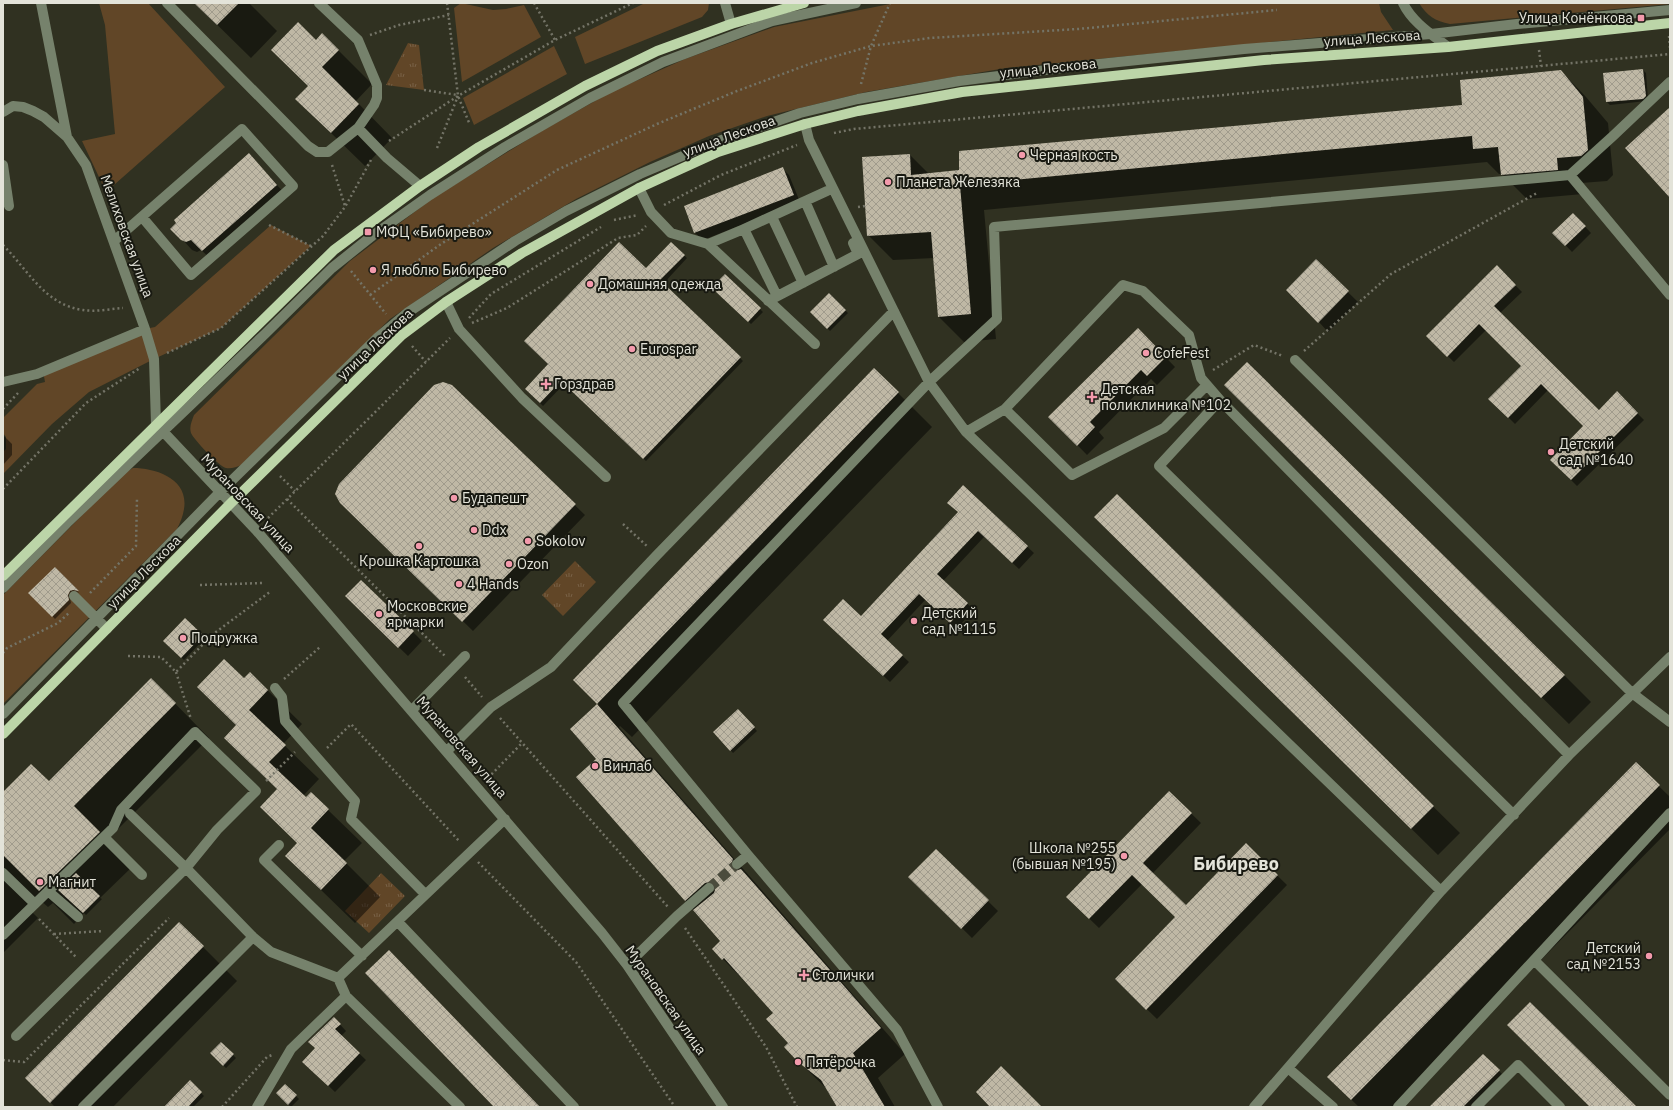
<svg xmlns="http://www.w3.org/2000/svg" width="1673" height="1110" font-family="'IBM Plex Sans',sans-serif">
	<style>
		.green { fill: #614627 }
		.park { fill: url(#park-tufts) }
		.shadow { fill: #0007 }
		.building { fill: url(#building-cross-hatch) }
		.lines { fill: none; stroke-linecap: round; stroke-linejoin: round }
		.minor-tunnel { stroke: #4b4c3d; stroke-width: 10; stroke-dasharray: 10 5; stroke-linecap: butt }
		.path { stroke: #747467; stroke-width: 2.5; stroke-dasharray: 2 3; stroke-linecap: butt }
		.minor { stroke: #76826c; stroke-width: 10 }
		.major { stroke: #bcd5a8; stroke-width: 10 }
		.poi-dot { fill: #f39aac; stroke: #181911; stroke-width: 1.5 }
		.labels { text-anchor: middle; dominant-baseline: central; stroke-width: 4; stroke-linejoin: round; paint-order: stroke }
		.poi-label { font-size: 14px; fill: #e3e3d9; stroke: #181911; text-anchor: start }
		.street-label { font-size: 14px; fill: #e3e3d9; stroke: #181911 }
		.district-label { font-size: 18px; font-weight: bold; fill: #e3e3d9; stroke: #181911 }
	</style>
	<defs>
		<pattern id="park-tufts" width="24" height="20" patternUnits="userSpaceOnUse"><rect width="24" height="20" fill="#614627"/><path d="M3 7l-1-3M5 7V3M7 7l1-3M15 17l-1-3M17 17v-4M19 17l1-3" fill="none" stroke="#786146"/></pattern>
		<pattern id="building-cross-hatch" width="8" height="8" patternUnits="userSpaceOnUse"><rect width="8" height="8" fill="#bfb8a5"/><path d="M0 0l8 8M0 8l8-8" fill="none" stroke="#a09b8c"/></pattern>
	</defs>
	<rect width="100%" height="100%" fill="#303121"/>
	<path class="green" d="M99,3H148L225,87L106,192L82,141L115,134L105,25Z
		M461,3L493,10L506,9L524,5L541,37L462,82L454,8Z
		M645,3H709L708,10L702,17L585,64L575,37Z
		M895,3H1379L1381,12L1393,30L1006,68L866,92L767,116L709,136L650,162L576,199L493,248L390,319L241,465C237,467 231,469 226,468C220,467 193,439 191,433C189,426 192,421 194,415L350,261L433,198L540,132L611,92L685,59L774,27Z
		M1419,3H1670V4L1450,24C1435,21 1427,16 1419,3Z
		M554,46L567,74L474,125L463,98Z
		M271,225L311,246L221,328L154,359L89,392L52,424L3,474V452L6,449V437L3,433V418L37,384L45,382L43,371L145,329L155,327Z
		M133,468C156,468 189,479 184,509C183,516 180,523 177,529L3,704V595L123,474Z"/>
	<path class="park" d="M408,43L419,45L424,90L386,85Z
		M575,561L596,582L563,616L542,595Z
		M381,873L405,896L369,933L345,911Z"/>
	<path class="shadow" d="M195,3H249L277,31L251,58Z
		M316,41L338,50L372,84L356,101L392,138L365,166L330,132L309,86Z
		M1643,70L1646,73L1648,99L1646,101L1610,105L1607,102Z
		M1561,71L1586,97L1608,123L1613,175L1607,181L1581,183L1583,194L1527,199L1502,174H1499L1487,162L984,210L996,339L964,342L939,317L934,258L893,260L868,235L910,155L929,174L1464,106Z
		M258,164L286,195L212,260L201,250L197,252L192,250L182,239Z
		M783,169L789,175L800,202L703,240L695,233Z
		M1573,214L1591,233L1572,252L1554,233Z
		M671,243L687,258L663,284L743,361L646,461L565,383L543,406L526,389Z
		M1316,261L1358,302L1328,332L1319,322Z
		M1497,267L1522,292L1500,313L1599,411L1617,393L1644,420L1577,486L1551,460L1585,426L1548,390L1515,424L1490,399L1522,366L1486,330L1454,362L1427,336Z
		M725,276L763,312L751,324L717,291Z
		M829,295L848,313L830,331L812,312Z
		M1138,329L1175,367L1157,385L1151,379L1099,432L1104,438L1087,455L1050,417Z
		M874,369L932,427L632,737L620,726L619,727L905,1054L878,1078L895,1107H838L828,1090L798,1061L775,1013L723,959L722,941L685,900L598,759L571,729L599,704L575,680Z
		M452,386L585,515L473,631L341,502Z
		M1252,412L1564,675L1591,702L1569,724Z
		M3,435L12,444V455L3,465Z
		M963,487L1034,553L1019,569L984,537L943,581L974,610L957,628L926,599L887,641L909,662L890,682L831,626L861,617L959,513Z
		M1117,495L1460,833L1438,855L1122,543Z
		M55,568L79,593L76,592L70,598L71,603L55,619L30,593Z
		M356,606L413,632L422,641L408,656Z
		M185,619L205,638L184,660L164,641Z
		M250,673L302,724L283,744L319,779L303,796L328,810L362,843L344,861L380,897L355,923L286,856L298,843L278,790L237,725L244,680Z
		M151,679L209,738L107,840L133,866L100,898L102,899L86,915L84,913L74,924L53,903L48,907L40,900L30,910L38,918L3,953V794L49,782Z
		M738,710L757,731L733,753L714,732Z
		M1636,764L1670,797V829L1396,1107H1359L1328,1077Z
		M1169,792L1201,823L1152,874L1186,907L1246,845L1287,885L1157,1019L1116,979L1176,917L1142,884L1099,928L1067,897Z
		M936,850L998,911L972,938L910,877Z
		M179,923L237,981L113,1107H55L26,1078Z
		M422,985L540,1107H495Z
		M334,1018L346,1031L341,1036L366,1060L335,1092L304,1062L316,1048Z
		M221,1043L236,1058L226,1068L211,1053Z
		M1483,1055L1502,1074L1469,1107H1440Z
		M190,1082L204,1096L193,1107H170Z
		M285,1085L299,1099L291,1107L277,1093Z"/>
	<path class="building" d="M194,3H239L217,25Z
		M298,22L316,40L322,33L339,50L322,67L359,104L331,133L295,99L308,86L271,50Z
		M1643,69L1646,96L1643,99L1606,102L1603,73Z
		M1561,70L1583,97L1588,150L1581,156L1557,158L1558,170L1501,175L1498,147L1473,149L1472,136L960,185L971,314L938,317L931,232L867,236L862,157L910,154L911,175L959,170V151L1462,105L1460,80Z
		M1670,107V198L1625,148Z
		M249,153L277,185L202,251L191,240L186,242L181,240L170,229L176,223L174,220Z
		M783,167L794,195L694,233L684,206Z
		M1573,213L1586,226L1565,246L1552,233Z
		M619,242L646,268L671,242L685,255L660,280L741,357L643,459L561,381L540,403L525,389L548,364L524,341Z
		M1316,259L1349,291L1318,323L1286,290Z
		M1497,265L1516,285L1494,306L1599,410L1617,391L1638,413L1571,480L1550,460L1583,426L1541,384L1508,418L1488,399L1521,366L1479,324L1447,357L1426,336Z
		M725,274L761,308L748,322L716,292L714,285Z
		M829,293L846,310L827,329L810,312Z
		M1138,328L1166,357L1147,376L1141,370L1090,422L1095,427L1077,446L1048,417Z
		M1247,362L1565,675L1541,698L1224,385Z
		M874,368L899,392L597,704L573,680Z
		M443,382L452,385L576,504L462,622L340,503L335,494L339,484L434,385Z
		M963,485L1028,546L1012,563L978,531L937,574L968,603L950,623L919,594L881,634L903,655L883,676L823,620L843,599L861,616L958,512L947,503Z
		M1117,494L1434,806L1411,829L1094,517Z
		M55,567L79,591L73,590L70,591L68,595L69,600L52,617L28,593Z
		M361,580L414,631L398,648L345,596Z
		M185,618L203,635L181,658L163,641Z
		M224,659L244,678L250,672L268,690L249,710L286,745L269,762L306,797L311,792L329,809L311,828L347,863L321,890L285,856L297,843L260,807L277,789L224,738L236,725L197,687Z
		M151,678L176,703L74,806L100,832L39,891L3,855V792L31,764L49,781Z
		M597,704L733,859L731,865L732,868L738,870L741,869L881,1028L853,1053L885,1107H837L821,1080L798,1062L784,1047L788,1043L766,1019L773,1013L724,958L722,960L712,949L720,941L693,910L714,893L715,890L714,884L711,882L705,883L685,901L576,777L596,759L570,729Z
		M738,709L755,727L730,751L713,732Z
		M1636,762L1660,785L1351,1100L1327,1077Z
		M1169,791L1192,813L1143,863L1186,905L1246,843L1278,875L1146,1010L1115,979L1175,917L1132,875L1089,919L1066,897Z
		M936,849L989,900L961,929L908,877Z
		M76,873L100,896L83,913L58,890Z
		M179,922L204,946L50,1103L25,1078Z
		M389,950L540,1107H494L391,1000L365,973Z
		M1530,1002L1637,1107H1590L1507,1025Z
		M334,1017L341,1024L335,1029L360,1053L328,1086L302,1062L315,1048L308,1042Z
		M221,1042L234,1054L223,1066L210,1053Z
		M1483,1054L1500,1070L1463,1107H1429Z
		M1001,1066L1042,1107H990L976,1092Z
		M190,1080L202,1092L188,1107H164Z
		M285,1084L297,1095L288,1105L276,1093Z"/>
	<g class="lines">
		<path class="minor-tunnel" d="M709,888L737,864"/>
		<path class="path" d="M447,3L458,96L470,125
			M534,3L555,40
			M370,35L399,25L449,15
			M1669,36L1670,48
			M1539,50L1541,66
			M861,84L871,46L890,3
			M424,90L458,95
			M834,133L854,129L1670,54
			M389,141L458,96L555,40L633,3
			M437,148L458,96
			M332,165L345,206
			M664,205L721,175L797,145
			M858,207L865,206
			M614,220L638,215
			M269,225L311,246
			M3,245C28,270 45,305 83,310C95,312 110,309 123,308
			M351,271L386,314
			M370,295L441,244L557,170L657,124L737,91L812,63L871,46L930,38L1078,29L1277,10
			M469,318L491,294L601,227
			M472,323L507,308L618,238L637,235L646,226
			M412,346L426,362
			M1304,351L1391,274L1537,193
			M167,353L221,328L323,236L345,207L371,160
			M1213,370L1254,345L1283,356
			M3,409L18,393
			M280,476L295,491
			M3,489L86,403L140,368
			M287,499L446,657
			M268,518L450,338
			M623,524L648,547
			M200,585L263,583
			M90,593L136,546L137,498
			M3,653L7,648L58,623L70,612
			M128,656L161,657L176,672L212,635L271,591
			M176,672L191,719
			M465,677L482,697
			M284,679L320,647
			M500,718L668,907
			M327,748L351,724L460,842
			M488,778L522,743
			M266,781L295,752
			M478,862L576,962L675,1107
			M39,919L76,957
			M685,928L766,1047L797,1107
			M54,934L103,931
			M3,1060L24,1062L169,918
			M222,1107L267,1057L272,1055"/>
		<path class="minor" d="M41,3L67,137
			M167,3L308,146L317,152H328L358,128L387,158L420,186
			M319,3L358,40L377,85V98L374,105L358,128
			M725,3L731,24
			M1403,3C1412,22 1431,34 1448,47
			M3,112L13,106L23,107L33,111L44,117L67,137L86,165L145,329L154,359L156,424L256,530L602,933L627,965L723,1107
			M805,124L809,140L929,382L966,432L1005,409L1123,285L1143,291L1189,335L1201,378L1220,400L1569,755
			M3,165L9,206
			M1570,175L1670,295
			M639,188L651,212L671,233L708,244L815,344
			M805,201L834,267
			M772,217L803,283
			M744,229L777,296
			M114,241L242,129L293,186L191,275L142,217
			M708,244L744,229L827,191
			M768,301L858,254L853,243
			M446,302L459,329L522,398L606,477
			M1295,360L1632,693L1670,722
			M3,382L37,374L145,329
			M1220,400L1159,466L1514,815
			M1005,409L1072,475L1164,428L1207,385
			M966,432L1441,891
			M3,588L67,523L265,334L332,268L372,236L430,195L505,147L590,98L663,62L772,21L856,3
			M74,596L107,629
			M275,688L282,697L285,721L355,801L351,819L425,894
			M412,710L465,656
			M3,714L220,492L378,337L407,313L515,241L566,211L640,174L713,143L800,113L858,99L959,81L1070,67L1244,49L1431,34L1517,24L1670,10
			M447,751L491,707L551,667L657,555L894,311
			M104,837L142,875
			M279,845L264,860L362,956
			M737,864L748,855
			M3,873L34,903
			M48,891L78,917
			M398,922L574,1107
			M3,935L113,828L121,810L195,732L256,791L217,830L186,868L130,814
			M1534,960L1670,1095
			M627,965L677,916L709,888
			M338,978L505,819
			M16,1036L186,868L253,937L271,952L338,978L346,996L460,1107
			M1288,1068L1333,1107
			M83,1107L253,937
			M257,1107L291,1049L346,996
			M938,1107L897,1030L748,855L623,703L929,382L997,319L994,227L1570,175L1613,136L1670,82
			M1254,1107L1441,891L1569,755L1670,657
			M1398,1107L1670,813
			M1476,1107L1518,1065L1560,1107"/>
		<path class="major" d="M3,576L334,250L420,186L479,147L585,86L657,51L731,24L804,3
			M3,734L231,503L402,335L446,302L522,253L639,188L718,152L805,124L858,111L962,92L1264,60L1448,47L1670,23"/>
	</g>
	<g class="poi-dot">
		<rect x="1637" y="14" width="8" height="8" rx="2"/>
		<circle cx="1022" cy="155" r="4"/>
		<circle cx="888" cy="182" r="4"/>
		<rect x="364" y="228" width="8" height="8" rx="2"/>
		<circle cx="373" cy="270" r="4"/>
		<circle cx="590" cy="284" r="4"/>
		<circle cx="632" cy="349" r="4"/>
		<circle cx="1146" cy="353" r="4"/>
		<path d="M544 378h4v4h4v4h-4v4h-4v-4h-4v-4h4z"/>
		<path d="M1090 391h4v4h4v4h-4v4h-4v-4h-4v-4h4z"/>
		<circle cx="1551" cy="452" r="4"/>
		<circle cx="454" cy="498" r="4"/>
		<circle cx="474" cy="530" r="4"/>
		<circle cx="528" cy="541" r="4"/>
		<circle cx="419" cy="546" r="4"/>
		<circle cx="509" cy="564" r="4"/>
		<circle cx="459" cy="584" r="4"/>
		<circle cx="379" cy="614" r="4"/>
		<circle cx="914" cy="621" r="4"/>
		<circle cx="183" cy="638" r="4"/>
		<circle cx="595" cy="766" r="4"/>
		<circle cx="1124" cy="856" r="4"/>
		<circle cx="40" cy="882" r="4"/>
		<circle cx="1649" cy="956" r="4"/>
		<path d="M802 969h4v4h4v4h-4v4h-4v-4h-4v-4h4z"/>
		<circle cx="798" cy="1062" r="4"/>
	</g>
	<g class="labels">
		<g class="poi-label">
			<text x="1633" y="18" text-anchor="end">Улица Конёнкова</text>
			<text x="1030" y="155">Черная кость</text>
			<text x="896" y="182">Планета Железяка</text>
			<text x="376" y="232">МФЦ «Бибирево»</text>
			<text x="381" y="270">Я люблю Бибирево</text>
			<text x="598" y="284">Домашняя одежда</text>
			<text x="640" y="349">Eurospar</text>
			<text x="1154" y="353">CofeFest</text>
			<text x="554" y="384">Горздрав</text>
			<text x="1101" y="389">Детская<tspan x="1101" dy="16">поликлиника №102</tspan></text>
			<text x="1559" y="444">Детский<tspan x="1559" dy="16">сад №1640</tspan></text>
			<text x="462" y="498">Будапешт</text>
			<text x="482" y="530">Ddx</text>
			<text x="536" y="541">Sokolov</text>
			<text x="419" y="561" text-anchor="middle">Крошка Картошка</text>
			<text x="517" y="564">Ozon</text>
			<text x="467" y="584">4 Hands</text>
			<text x="387" y="606">Московские<tspan x="387" dy="16">ярмарки</tspan></text>
			<text x="922" y="613">Детский<tspan x="922" dy="16">сад №1115</tspan></text>
			<text x="191" y="638">Подружка</text>
			<text x="603" y="766">Винлаб</text>
			<text x="1116" y="848" text-anchor="end">Школа №255<tspan x="1116" dy="16">(бывшая №195)</tspan></text>
			<text x="48" y="882">Магнит</text>
			<text x="1641" y="948" text-anchor="end">Детский<tspan x="1641" dy="16">сад №2153</tspan></text>
			<text x="812" y="975">Столички</text>
			<text x="806" y="1062">Пятёрочка</text>
		</g>
		<g class="street-label">
			<text transform="translate(1372 38) rotate(-4)">улица Лескова</text>
			<text transform="translate(1048 68) rotate(-6)">улица Лескова</text>
			<text transform="translate(729 136) rotate(-20)">улица Лескова</text>
			<text transform="translate(127 236) rotate(70)">Мелиховская улица</text>
			<text transform="translate(375 344) rotate(-43)">улица Лескова</text>
			<text transform="translate(248 503) rotate(47)">Мурановская улица</text>
			<text transform="translate(144 572) rotate(-45)">улица Лескова</text>
			<text transform="translate(462 747) rotate(49)">Мурановская улица</text>
			<text transform="translate(666 1000) rotate(55)">Мурановская улица</text>
		</g>
		<g class="district-label">
			<text x="1236" y="863">Бибирево</text>
		</g>
	</g>
	<rect width="1673" height="1110" fill="none" stroke="#e3e3d9" stroke-width="8"/>
</svg>
